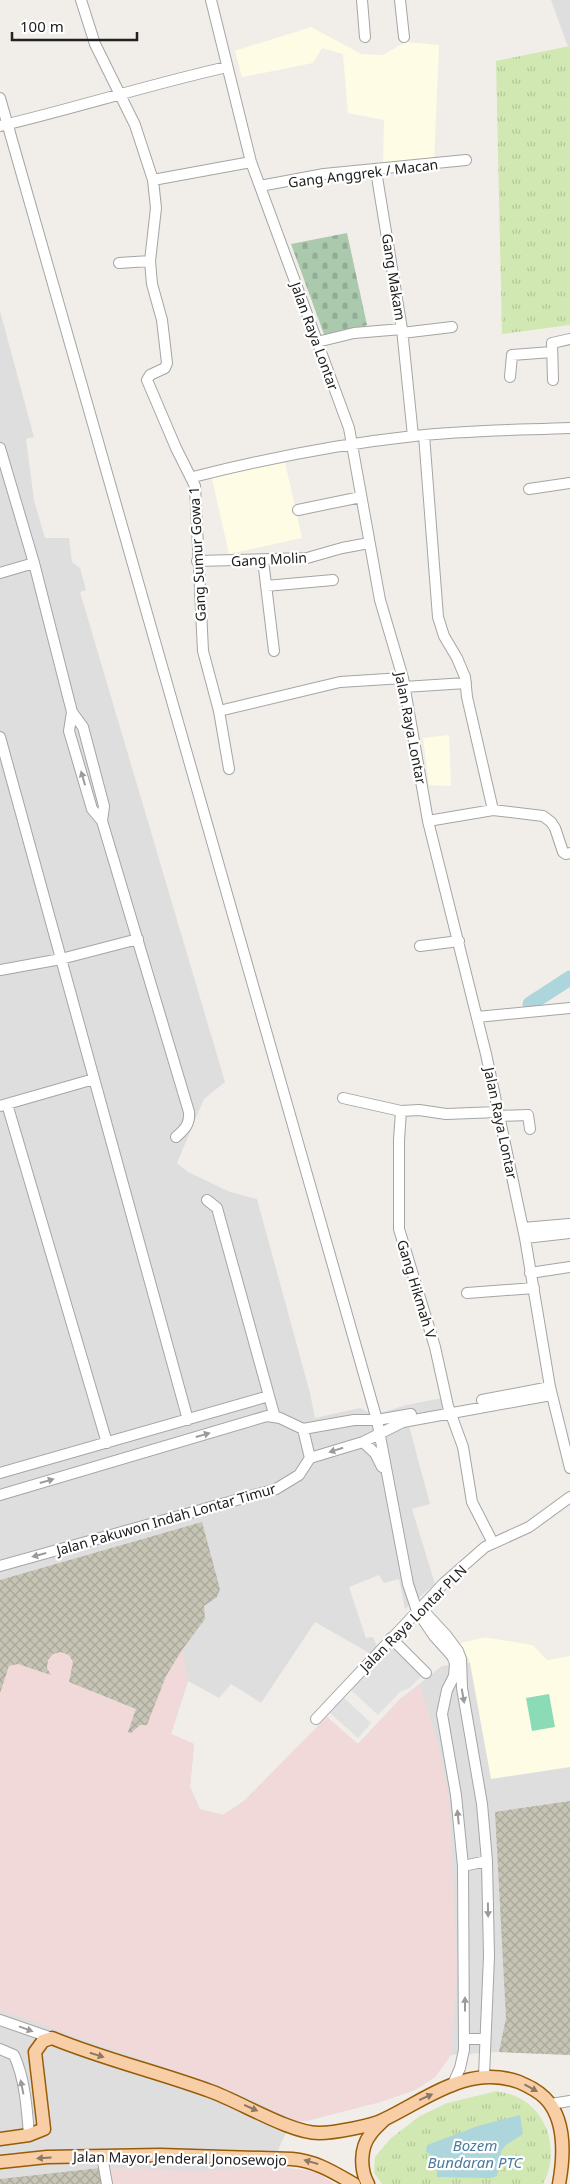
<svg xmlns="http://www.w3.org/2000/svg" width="570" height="2184" font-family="'Noto Sans',sans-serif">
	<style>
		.residential { fill: #dfdedf }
		.commercial { fill: #f1d9da }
		.education { fill: #fefce5 }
		.construction { fill: url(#construction-cross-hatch) }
		.grass { fill: url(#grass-tufts) }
		.cemetery { fill: url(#cemetery-stones) }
		.pitch { fill: #8bdcb6 }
		.parking { fill: #e1e1e1 }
		.water { fill: #acd5dc }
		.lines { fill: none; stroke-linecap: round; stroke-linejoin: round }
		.river { stroke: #acd5dc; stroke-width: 15 }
		.minor-casing { stroke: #a5a5a5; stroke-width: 12 }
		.major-casing { stroke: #985c07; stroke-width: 15 }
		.minor { stroke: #fff; stroke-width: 10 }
		.major { stroke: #f8cea7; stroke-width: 12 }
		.oneway { fill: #9b9b9b }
		.oneway2 { fill: #8c7864 }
		.labels { text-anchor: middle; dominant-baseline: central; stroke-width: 4.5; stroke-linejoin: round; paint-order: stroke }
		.street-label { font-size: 14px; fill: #212121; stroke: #fff }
		.water-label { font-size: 15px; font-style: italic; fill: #4b7b9e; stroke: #fff }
	</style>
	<defs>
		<pattern id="construction-cross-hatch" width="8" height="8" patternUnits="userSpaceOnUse" patternTransform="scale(1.25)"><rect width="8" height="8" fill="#c6c4b4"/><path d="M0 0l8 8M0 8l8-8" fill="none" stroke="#aaa89a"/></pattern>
		<pattern id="grass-tufts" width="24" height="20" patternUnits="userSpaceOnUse" patternTransform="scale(1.25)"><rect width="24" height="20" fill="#d1e8b2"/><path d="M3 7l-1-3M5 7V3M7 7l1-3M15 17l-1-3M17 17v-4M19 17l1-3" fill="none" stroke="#b3c799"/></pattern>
		<pattern id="cemetery-stones" width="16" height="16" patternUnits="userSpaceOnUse" patternTransform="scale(1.25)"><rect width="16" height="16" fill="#abc9ad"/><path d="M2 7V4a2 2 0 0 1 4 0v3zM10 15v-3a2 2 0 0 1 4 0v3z" fill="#93ac95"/></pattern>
	</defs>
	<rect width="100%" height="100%" fill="#f1eee9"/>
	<path class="residential" d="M551,0H570V46L568,47Z
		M0,311L34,437L26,439L34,500L45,538H69L72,562L80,568L86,590L80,592L225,1082L204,1099L177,1163L188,1172L230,1192L257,1199L310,1393L315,1418L360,1408L374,1415L406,1405L442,1398L447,1414L408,1422L430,1504L412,1509L435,1584L405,1609L399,1579L384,1583L379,1575L349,1587L366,1638L373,1637L377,1646L371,1654L315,1622L261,1703L231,1684L219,1698L188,1681L171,1734L194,1744L190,1787L200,1809L223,1815L244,1801L327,1717L358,1744L400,1699L442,1666L469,1663L460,1643L485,1637L533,1645L547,1660L570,1656V2055L499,2052L451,2055L435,2077L415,2090L380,2102L306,2121H294L286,2133L279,2148L276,2166L317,2172L334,2184H0Z"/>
	<path class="commercial" d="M202,1522L220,1589L217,1597L204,1606L205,1619L182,1650L188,1681L171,1734L194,1744L190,1787L199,1809L223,1815L244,1801L327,1717L358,1744L400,1699L420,1685L438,1743L449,1799L457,1968L451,2055L435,2077L415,2090L380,2102L306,2121L295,2120L246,2097L202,2080L0,2010V1580Z
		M276,2167L317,2172L334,2184H102L100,2168L196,2171Z"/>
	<path class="education" d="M311,27L361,54L383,55L406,42L439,45L434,162L383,167L384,120L348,113L343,54L322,48L313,63L242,77L235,51Z
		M284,458L302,538L229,554L211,474Z
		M449,735L451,786L429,785L423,738Z
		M485,1637L533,1645L547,1660L570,1656V1767L491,1779L470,1663L460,1643Z"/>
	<path class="construction" d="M202,1522L220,1589L217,1597L204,1606L205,1619L182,1650L166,1676L147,1725H140L131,1733L128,1732L136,1709L69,1682L73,1662L69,1655L61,1652L53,1654L48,1660L47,1668L51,1675L18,1664L9,1666L0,1693V1580Z
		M570,1801V2055L499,2052L506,2018L495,1812Z
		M100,2168L102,2184H0V2179Z"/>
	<path class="grass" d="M570,46V325L502,334L496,61Z
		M497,2091C503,2093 510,2093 515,2096C549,2110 560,2153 543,2184H382L374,2173L375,2157L390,2139L420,2116L447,2103Z"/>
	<path class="cemetery" d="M347,233L367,325L325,337L291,244Z"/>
	<path class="pitch" d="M549,1694L555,1727L532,1731L526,1698Z"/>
	<path class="parking" d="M392,1645L423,1674L410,1688L400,1692L378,1715L351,1690Z
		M344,1698L371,1723L358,1738L330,1713Z"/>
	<path class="water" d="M520,2115L523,2134L506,2145L501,2151L497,2176L491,2178L437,2177C437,2167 437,2156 426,2152L427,2145L478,2126Z"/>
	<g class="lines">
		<path class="river" d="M530,1004L570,978"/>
		<g class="minor-casing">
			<path id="minor" d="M81,0L95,44L135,125L153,180L156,208L150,261L152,284L162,320L167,363L165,368L150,375L147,380L176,448L195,486L203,651L219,711L229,769
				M211,0L251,162L349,428L380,600L403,678L428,821L486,1054L525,1238L550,1387L570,1468
				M362,0L365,37
				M400,0L404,37
				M0,98L377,1420L408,1584L417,1611L434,1636L452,1656L455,1663L454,1676L447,1690L442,1714L456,1795L463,1866L464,2050L460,2068L452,2086
				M0,126C76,108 151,84 227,67
				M376,171L402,329L413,436
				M153,180L251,162
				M260,186L324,174L466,160
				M119,263L150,261
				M402,333L452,327
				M317,342L354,333L402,329
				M510,377L512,355L552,352
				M553,380L552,343L570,339
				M424,435L438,617L444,636L457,658L465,677L467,697L493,810
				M0,448L34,563L72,712L83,727L104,806L102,821
				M193,477C264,459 340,444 414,436C465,430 518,430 570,428
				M529,489L570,483
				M298,510L361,497
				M263,560L274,651
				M197,561L307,558L342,548L369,543
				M0,573L34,563
				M266,586L333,580
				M404,687L466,683
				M219,711L340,682L403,678
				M72,712L69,731L92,809L102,821L189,1112C190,1124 185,1129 176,1137
				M0,737L188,1420
				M428,821L493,810L543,816L551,822L555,828L563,852L566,854L570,853
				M420,946L459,941
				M0,970L61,959L138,939
				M477,1017L570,1008
				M343,1098L401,1111L419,1110L446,1114L498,1112
				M7,1104L107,1443
				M0,1106L94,1079
				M401,1111L399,1140V1229L435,1347L448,1406L463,1447L472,1502L493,1543
				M499,1116L528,1115L530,1129
				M207,1200L217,1208L274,1414L267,1416
				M523,1228L569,1224
				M525,1238L570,1233
				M530,1273L570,1267
				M467,1293L534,1288
				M482,1400L550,1387
				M303,1429L310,1458
				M363,1442L375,1453L382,1467
				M0,1473L269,1396
				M0,1495L267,1416L280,1418L303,1429L354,1420H377L411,1414
				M0,1566L276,1489L299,1475L310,1458L363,1442L403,1422L551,1395
				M421,1608L446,1635L458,1651L461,1659L462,1688L482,1804L487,1861L489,1956L484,2076
				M391,1638L426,1673
				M316,1719L444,1583L485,1547L529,1527L570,1497
				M463,1866L487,1861
				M0,2020L52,2038
				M464,2039H485
				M0,2049L14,2055C25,2079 27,2109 29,2135
				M551,2104L570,2101
				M102,2156L107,2184"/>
		</g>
		<g class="major-casing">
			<path id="major" d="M0,2139L29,2135L44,2129L35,2052L43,2041L52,2038C103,2059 158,2072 210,2091C239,2101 290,2133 319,2133C333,2133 373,2126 385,2119C428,2098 469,2064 519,2082C528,2086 537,2090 545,2098C566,2119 564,2157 559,2184
				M0,2162L47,2157L160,2155L292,2159C316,2161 333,2172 354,2184
				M368,2184C360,2170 360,2148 370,2135C374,2129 379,2125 384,2120"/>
		</g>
		<use href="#minor" class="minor"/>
		<use href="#major" class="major"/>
	</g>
	<defs><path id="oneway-solid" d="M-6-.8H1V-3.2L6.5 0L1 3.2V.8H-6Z" transform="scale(1.25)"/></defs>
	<g class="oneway">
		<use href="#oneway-solid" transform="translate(83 778) rotate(-106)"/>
		<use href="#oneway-solid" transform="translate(203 1435) rotate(-16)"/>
		<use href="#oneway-solid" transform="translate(336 1450) rotate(163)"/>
		<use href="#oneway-solid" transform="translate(47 1481) rotate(-16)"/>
		<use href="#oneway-solid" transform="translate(39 1555) rotate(165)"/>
		<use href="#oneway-solid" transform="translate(463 1696) rotate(80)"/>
		<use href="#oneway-solid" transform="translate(458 1817) rotate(-96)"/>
		<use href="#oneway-solid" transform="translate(488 1910) rotate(89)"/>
		<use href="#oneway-solid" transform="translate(465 2004) rotate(-90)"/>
		<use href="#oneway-solid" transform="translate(26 2029) rotate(20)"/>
		<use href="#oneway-solid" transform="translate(22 2087) rotate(-101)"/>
	</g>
	<g class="oneway2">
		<use href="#oneway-solid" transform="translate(97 2055) rotate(18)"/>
		<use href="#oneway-solid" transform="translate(531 2088) rotate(29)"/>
		<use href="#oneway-solid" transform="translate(426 2097) rotate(-24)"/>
		<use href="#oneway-solid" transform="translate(251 2108) rotate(24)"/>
		<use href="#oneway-solid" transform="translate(44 2158) rotate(177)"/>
		<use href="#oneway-solid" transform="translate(311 2162) rotate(-164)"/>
	</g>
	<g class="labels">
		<g class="street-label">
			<text transform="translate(363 173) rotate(-7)">Gang Anggrek / Macan</text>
			<text transform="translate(394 277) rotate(81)">Gang Makam</text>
			<text transform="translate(315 336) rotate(70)">Jalan Raya Lontar</text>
			<text transform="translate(197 554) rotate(-93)">Gang Sumur Gowa 1</text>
			<text transform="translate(269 559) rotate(-3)">Gang Molin</text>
			<text transform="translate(411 728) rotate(79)">Jalan Raya Lontar</text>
			<text transform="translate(501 1123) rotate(78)">Jalan Raya Lontar</text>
			<text transform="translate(417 1289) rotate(73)">Gang Hikmah V</text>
			<text transform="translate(166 1519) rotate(-16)">Jalan Pakuwon Indah Lontar Timur</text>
			<text transform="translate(413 1618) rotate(-45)">Jalan Raya Lontar PLN</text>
			<text transform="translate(180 2158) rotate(1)">Jalan Mayor Jenderal Jonosewojo</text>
		</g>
		<g class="water-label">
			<text x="475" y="2145">Bozem<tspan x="475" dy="17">Bundaran PTC</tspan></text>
		</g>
	</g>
	<path d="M12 32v8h125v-8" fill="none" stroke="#212121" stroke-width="2.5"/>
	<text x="20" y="32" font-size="15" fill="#212121" stroke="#ffffff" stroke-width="4" paint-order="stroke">100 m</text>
</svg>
